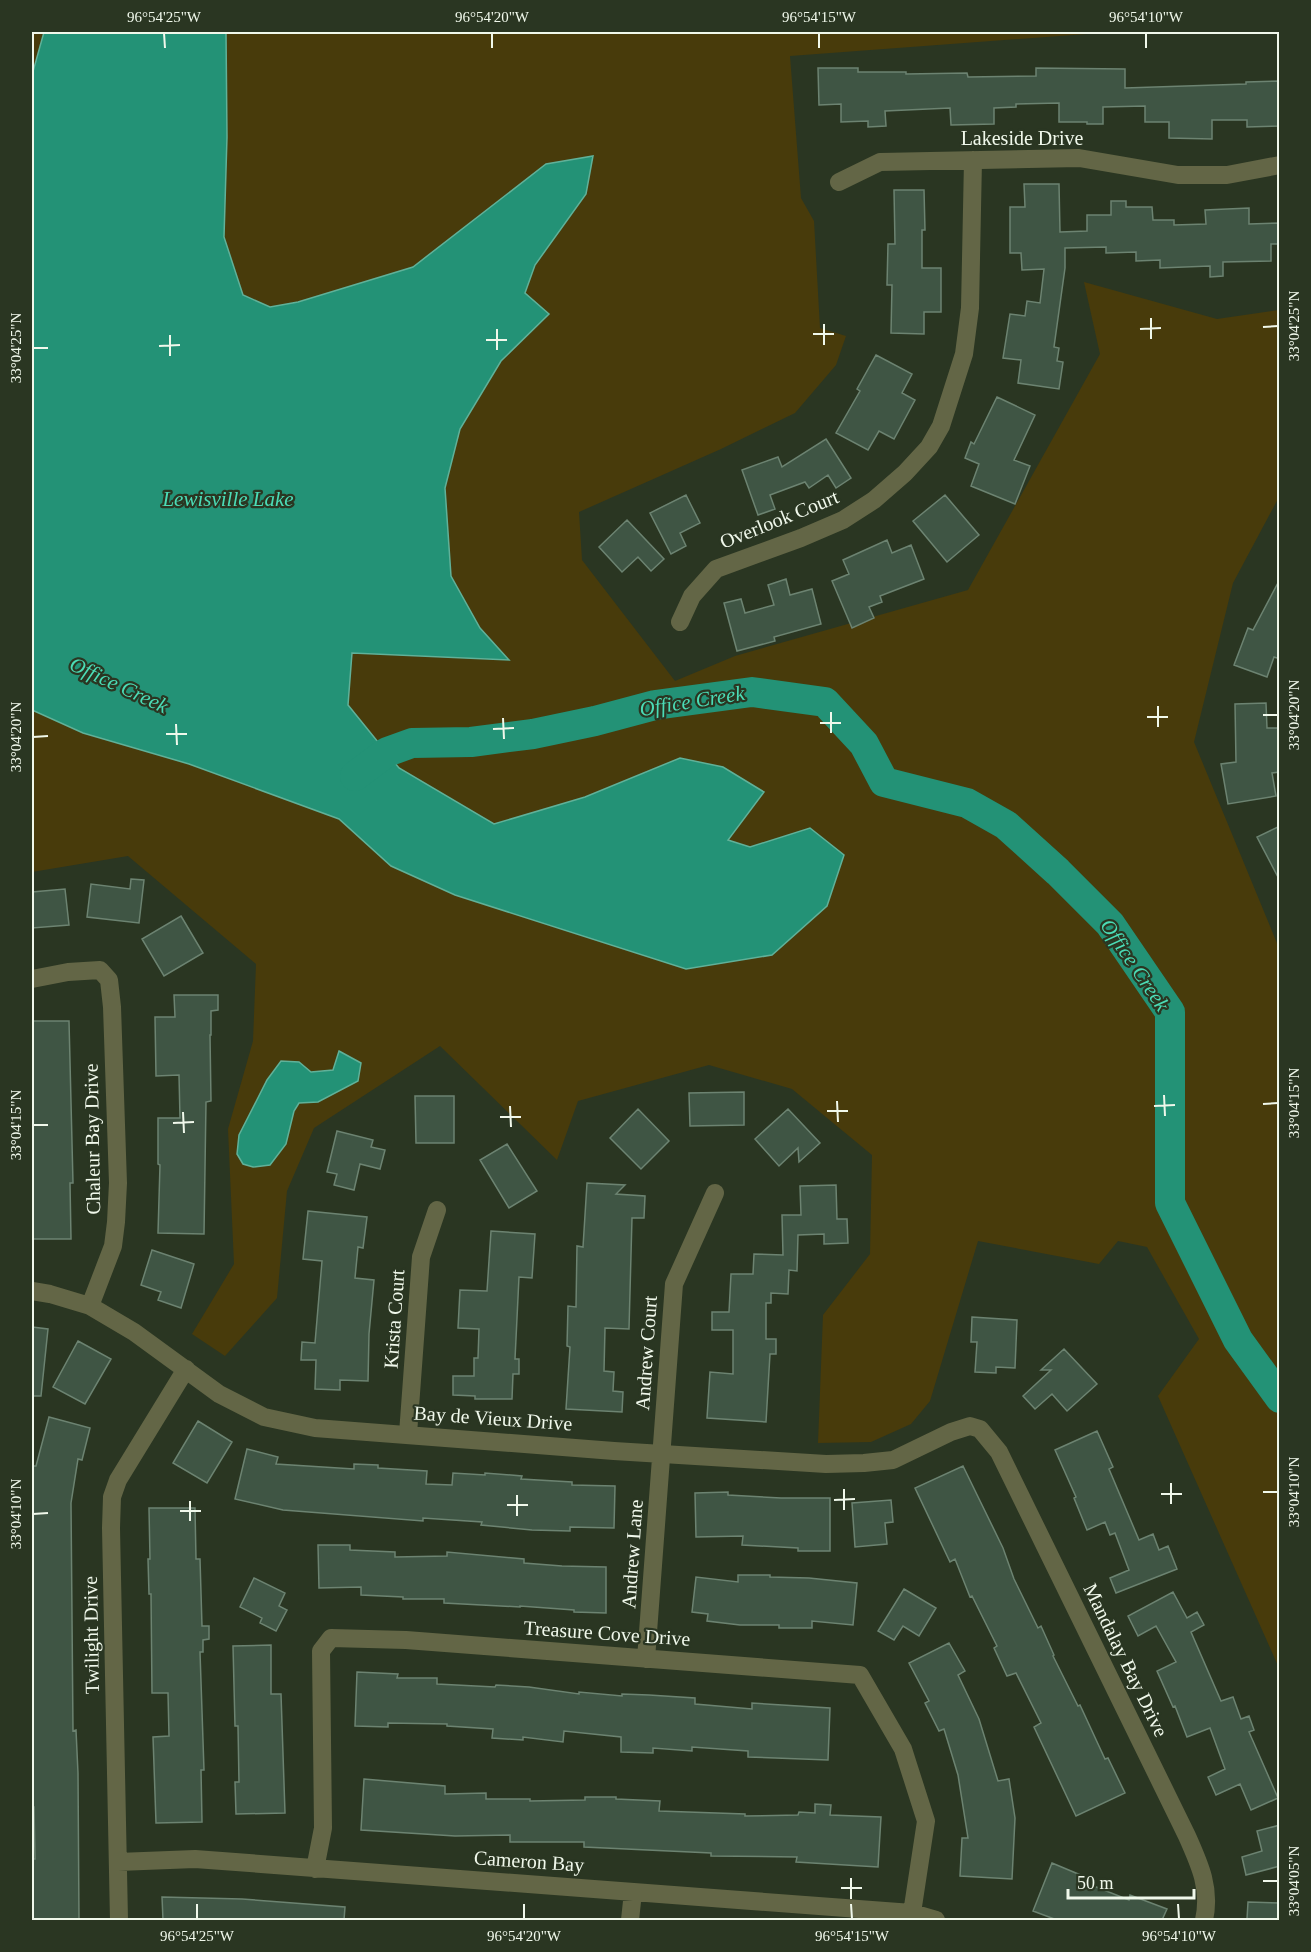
<svg xmlns="http://www.w3.org/2000/svg" width="1311" height="1952" font-family="'Times New Roman',serif">
	<style>
		.green { fill: #483b0b }
		.water { fill: #239276; stroke: #60b199; stroke-width: 1.5 }
		.lines { fill: none; stroke-linecap: round; stroke-linejoin: round }
		.river { stroke: #239276; stroke-width: 30 }
		.building { fill: #3f5544; stroke: #6c8371; stroke-width: 1.5 }
		.minor { stroke: #636646; stroke-width: 18 }
		.ticks { fill: none; stroke: #f0f8eb; stroke-width: 2 }
		.labels { text-anchor: middle; dominant-baseline: central; stroke-width: 4.5; stroke-linejoin: round; paint-order: stroke }
		.street-label { font-size: 20px; fill: #f0f8eb; stroke: #2a3622 }
		.water-label { font-size: 21px; font-style: italic; fill: #4bdcb6; stroke: #2a3622 }
		.neatline { fill: none; stroke: #f0f8eb; stroke-width: 2 }
		.ticks-label { font-size: 15px; text-anchor: middle; fill: #f0f8eb }
	</style>
	<rect width="100%" height="100%" fill="#2a3622"/>
	<path class="green" d="M32,32H44L32,75Z
		M226,32H1114L790,56L801,198L814,221L820,328L846,336L836,365L795,413L721,449L579,512L582,560L675,681L735,656L968,590L1100,354L1084,282L1217,319L1279,310V497L1233,583L1194,742L1279,948V1668L1158,1396L1199,1339L1147,1247L1118,1241L1099,1264L978,1241L930,1401L911,1424L871,1442L818,1443L823,1315L870,1254L872,1155L792,1089L709,1065L578,1101L557,1160L440,1046L314,1128L287,1191L277,1298L225,1356L192,1334L234,1264L228,1129L253,1041L256,964L128,856L32,872V710L83,733L189,764L340,819L391,866L455,895L575,933L810,828L750,847L585,797L494,824L399,768L348,705L352,653L509,660L480,628L451,576L445,488L460,429L501,361L548,315L525,293L535,265L586,194L593,156L546,164L413,267L298,302L270,307L243,295L224,237L227,137Z"/>
	<path class="water" d="M44,32H226L227,137L224,237L243,295L270,307L298,302L413,267L546,164L593,156L586,194L535,265L525,293L549,314L501,361L460,429L445,488L451,576L480,628L509,660L352,653L348,705L399,768L494,824L585,797L680,758L723,767L764,792L728,840L750,847L810,828L844,855L827,906L772,955L686,969L455,895L391,866L339,819L189,764L83,733L32,710V75Z
		M339,1051L361,1063L358,1081L318,1102L299,1103L294,1111L286,1144L270,1165L253,1167L243,1164L237,1154L239,1135L267,1080L281,1061L299,1062L311,1072L333,1070Z"/>
	<g class="lines">
		<path class="river" d="M355,776L387,752L412,743L471,742L533,734L595,721L655,705L752,692L825,702L864,744L884,782L967,803L1006,825L1058,872L1110,924L1170,1012V1203L1238,1340L1280,1398"/>
	</g>
	<path class="building" d="M818,68H858V72H906V74L967,73L968,77L1036,76V68L1125,69V88L1246,84V82L1280,81V126L1247,127V120H1212V139L1169,138V122H1145V106L1103,107V124H1087V122H1059V103L1016,104V107L994,108V124L951,125L950,108L885,111L886,126L868,127V121L841,122V104L819,105Z
		M1024,184H1059L1060,232L1087,231V215H1111V201H1126V207H1152L1153,220H1174V225L1206,224L1205,210L1249,208V224L1280,223V244H1271V261L1223,262V276L1210,277V266L1160,268V260L1136,261V252L1106,253V247L1065,248V268L1054,347L1059,348L1057,361L1063,362L1059,389L1018,383L1021,360L1003,358L1010,314L1025,316L1027,301L1040,303L1044,269L1022,270L1021,253H1010V207H1025Z
		M894,190H924L925,230H922V268H941V312H924V334L891,333L892,285H887L888,244H895Z
		M876,355L912,374L902,393L915,400L894,439L879,431L868,450L836,433L860,391L857,389Z
		M997,397L1035,415L1014,460L1030,466L1015,504L971,486L979,464L965,458L971,442L974,444Z
		M826,439L851,478L836,488L828,475L809,488L805,482L770,495L775,509L758,515L742,470L778,457L782,467Z
		M686,495L700,523L680,533L686,546L671,554L650,513Z
		M945,495L979,535L947,562L913,521Z
		M627,520L664,559L651,571L638,557L622,572L599,547Z
		M887,540L892,553L911,545L924,579L880,596L882,602L869,607L874,618L852,628L832,581L849,574L843,560Z
		M786,579L790,595L812,589L821,624L774,637L775,641L737,651L724,603L741,599L745,613L774,605L768,585Z
		M1280,579V659L1274,657L1267,677L1234,665L1248,628L1253,630Z
		M1266,703L1267,728H1280V772L1272,773L1276,796L1228,804L1221,764L1236,762L1235,704Z
		M1280,826V881L1257,837Z
		M131,879L144,880L139,923L87,917L91,884L130,889Z
		M65,889L69,925L32,928V892Z
		M181,916L203,953L164,976L142,939Z
		M174,995H218V1010L211,1011V1035H210L211,1101L206,1102L204,1234L158,1233L160,1165L158,1164V1118H180L179,1075L156,1076L155,1017H175Z
		M32,1021H69L73,1183H70L71,1239H32Z
		M744,1092V1125L690,1126L689,1093Z
		M415,1096H454V1143H416Z
		M638,1109L669,1141L641,1169L610,1138Z
		M788,1109L820,1143L799,1162L798,1148L779,1166L755,1139Z
		M337,1131L373,1140L371,1147L385,1150L380,1169L360,1164L354,1190L334,1185L337,1174L327,1172Z
		M507,1144L537,1191L509,1208L480,1160Z
		M587,1183L625,1185L616,1194L645,1196L644,1218H632L629,1329L605,1328L604,1371L614,1372L613,1391L623,1392L622,1412L566,1409L570,1347L567,1346L568,1306L576,1307L577,1246L583,1247Z
		M836,1185L837,1219H847L848,1243L824,1244V1234L798,1235L797,1271L789,1270L788,1294L771,1293V1303H766V1339H776V1354H770L766,1422L707,1418L710,1372L733,1374V1330H712V1312H729L731,1274H753L754,1254L783,1255L782,1215H801L800,1186Z
		M308,1211L367,1217L363,1248L358,1247L355,1278L374,1280L369,1334L368,1381L340,1380V1390L315,1389L316,1360H301L302,1342L315,1343L322,1261L303,1259Z
		M491,1231L535,1234L532,1278L519,1277L515,1359H519V1374H513L512,1399H475V1396L453,1395V1376H474V1358H478L479,1329L458,1328L460,1290L487,1291Z
		M152,1250L194,1264L181,1308L158,1300L161,1292L141,1285Z
		M972,1317L1017,1320L1015,1368L996,1367V1373L975,1372L977,1342H971Z
		M32,1327L48,1329L41,1396H32Z
		M78,1341L111,1359L85,1404L53,1387Z
		M1064,1349L1097,1384L1067,1411L1052,1394L1035,1409L1023,1396L1051,1370H1041Z
		M49,1417L90,1428L82,1460L78,1459L71,1503L73,1731L76,1730L78,1773L79,1920H32V1859H35L34,1807H32V1466H36Z
		M198,1421L232,1442L207,1483L173,1463Z
		M1097,1431L1113,1467L1109,1469L1139,1540L1153,1534L1159,1550L1168,1546L1177,1569L1116,1593L1110,1578L1129,1570L1115,1533L1110,1535L1105,1522L1087,1530L1074,1498L1076,1497L1055,1450Z
		M247,1449L278,1457L276,1464L354,1469V1464L378,1465V1468L427,1471L426,1484L452,1485L453,1473L485,1475V1473L522,1476L521,1479L572,1482V1485L615,1486L614,1528L570,1527V1531L532,1530L481,1525L482,1522L423,1518V1521L283,1510L235,1499Z
		M963,1466L1003,1548L1014,1579L1038,1628L1041,1626L1054,1655L1053,1656L1078,1706L1080,1705L1105,1759L1108,1758L1125,1793L1076,1816L1034,1727L1041,1723L1016,1673L1007,1676L994,1648L997,1646L972,1596L970,1597L955,1559L950,1562L915,1488Z
		M728,1492V1495L781,1498H830V1551H798V1548L742,1545L743,1536L696,1537L695,1493Z
		M891,1500L893,1522L885,1523L887,1544L855,1547L852,1503Z
		M149,1508H195L196,1559H200L202,1626H209V1639L203,1640V1652H200L204,1770H201L202,1822L156,1823L153,1737L169,1736L168,1693H152L151,1594H149L148,1559H150Z
		M318,1545H350V1550L395,1552V1557L447,1556V1552L524,1559V1563L562,1566L606,1567V1613L574,1612V1610L520,1606V1607L444,1603V1599H403V1597L361,1595V1587L319,1588Z
		M738,1575H770V1577L809,1578L857,1583L853,1625L812,1621V1628H779V1625H740L707,1621L708,1614L692,1612L696,1577L738,1582Z
		M254,1578L285,1593L279,1606L287,1610L276,1631L260,1623L262,1618L240,1607Z
		M904,1589L936,1608L919,1636L903,1626L894,1640L878,1631Z
		M1173,1592L1187,1618L1197,1612L1204,1625L1191,1632L1221,1701L1233,1697L1241,1719L1249,1716L1254,1730L1249,1732L1278,1798L1251,1810L1240,1784L1216,1795L1208,1777L1225,1769L1210,1728L1187,1737L1175,1706L1173,1707L1157,1671L1176,1662L1156,1626L1138,1636L1128,1616Z
		M949,1643L965,1671L958,1675L979,1719L998,1781L1009,1779L1015,1818L1012,1879L960,1876L962,1838H968L958,1775L944,1729L939,1731L925,1703L929,1701L909,1663Z
		M271,1645V1694H281L285,1813L236,1814L235,1782H239L238,1726H235L233,1646Z
		M357,1672L398,1674L397,1678H437V1684L495,1687L496,1685L529,1687L579,1694V1692L622,1696V1694L649,1695L695,1698V1704L752,1709V1703L830,1708L828,1760L748,1757V1751L692,1747V1751L653,1748V1753L621,1752V1737L564,1731L563,1742L523,1737V1740L492,1738L493,1729L447,1726V1724L388,1723V1727L355,1726Z
		M364,1779L445,1786V1794L486,1793V1799H530V1801L585,1800V1797H616V1799L660,1801L659,1811L745,1814V1816L798,1815L799,1812L815,1813V1804L831,1805L830,1815L881,1817L878,1867L796,1862L797,1857L711,1856V1853L584,1847V1842H510V1835L455,1836L361,1830Z
		M1280,1825V1866L1246,1875L1242,1857L1262,1851L1257,1831Z
		M1052,1863L1083,1876L1081,1881L1129,1900L1130,1895L1167,1909L1162,1920H1057L1033,1911Z
		M162,1897L242,1899L345,1907L344,1920H163Z
		M1248,1902L1280,1903V1920L1247,1919Z"/>
	<g class="lines">
		<path class="minor" d="M839,182L880,162L1079,158L1178,175H1227L1280,165
			M680,622L692,596L716,569L801,538L843,520L874,500L905,473L929,447L941,426L964,354L970,308L973,160
			M32,979L68,972L100,970L109,980L112,1007L118,1183L116,1222L113,1246L90,1306
			M32,1291L50,1294L90,1306L134,1332L219,1394L264,1417L315,1428L614,1451L826,1464L864,1463L893,1460L951,1432L970,1426L980,1429L999,1452L1187,1836C1200,1865 1211,1889 1204,1920
			M408,1434L421,1257L437,1210
			M646,1659L674,1284L715,1193
			M118,1862L195,1859L912,1913L936,1920
			M315,1869L323,1828L321,1651L331,1638L406,1640L860,1675L903,1749L926,1821L912,1913
			M119,1920L111,1528L112,1497L118,1480L186,1369
			M630,1920L633,1892"/>
	</g>
	<path class="ticks" d="M164,33L165,48M492,33V48M819,33V48M1146,33V48M1151,318V339M824,324V345M1263,327L1278,326M497,329V350M1140,329L1161,328M813,334H834M170,335V356M486,340H507M159,346L180,345M33,348H48M1158,706V727M831,712V733M1263,715H1278M1147,717H1168M503,718L504,739M820,723H841M176,724L177,745M493,729L514,728M166,734H187M33,737L48,736M1164,1095L1165,1116M837,1101L838,1122M1263,1104L1278,1103M510,1106L511,1127M1154,1106L1175,1105M827,1111H848M183,1112L184,1133M500,1117H521M173,1123L194,1122M33,1125H48M1171,1483V1504M844,1489V1510M1263,1492H1278M1161,1494H1182M517,1495V1516M834,1500L855,1499M190,1501V1521M507,1505H528M180,1511H201M33,1514L48,1513M851,1878V1899M1263,1881H1278M841,1888H862M197,1904V1919M524,1904V1919M851,1904L852,1919M1178,1904L1179,1919"/>
	<g class="labels">
		<g class="street-label">
			<text x="1022" y="138">Lakeside Drive</text>
			<text transform="translate(779 519) rotate(-22)">Overlook Court</text>
			<text transform="translate(92 1139) rotate(-91)">Chaleur Bay Drive</text>
			<text transform="translate(394 1319) rotate(-86)">Krista Court</text>
			<text transform="translate(646 1353) rotate(-86)">Andrew Court</text>
			<text transform="translate(493 1418) rotate(4)">Bay de Vieux Drive</text>
			<text transform="translate(632 1554) rotate(-86)">Andrew Lane</text>
			<text transform="translate(607 1633) rotate(4)">Treasure Cove Drive</text>
			<text transform="translate(91 1635) rotate(-91)">Twilight Drive</text>
			<text transform="translate(1126 1660) rotate(64)">Mandalay Bay Drive</text>
			<text transform="translate(529 1861) rotate(4)">Cameron Bay</text>
		</g>
		<g class="water-label">
			<text x="228" y="499">Lewisville Lake</text>
			<text transform="translate(119 685) rotate(25)">Office Creek</text>
			<text transform="translate(692 701) rotate(-9)">Office Creek</text>
			<text transform="translate(1135 965) rotate(56)">Office Creek</text>
		</g>
	</g>
	<rect width="1311" height="1952" fill="none" stroke="#2a3622" stroke-width="66"/>
	<path d="M1068 1889v9h126v-9" fill="none" stroke="#f0f8eb" stroke-width="3"/>
	<text x="1077" y="1889" font-size="18" fill="#f0f8eb" stroke="#2a3622" stroke-width="4.5" paint-order="stroke">50 m</text>
	<rect x="33" y="33" width="1245" height="1886" class="neatline"/>
	<g class="ticks-label">
		<text x="164" y="22">96°54'25"W</text>
		<text x="492" y="22">96°54'20"W</text>
		<text x="819" y="22">96°54'15"W</text>
		<text x="1146" y="22">96°54'10"W</text>
		<text transform="translate(1294 326) rotate(-90)" y="5">33°04'25"N</text>
		<text transform="translate(16 348) rotate(-90)" y="5">33°04'25"N</text>
		<text transform="translate(1294 715) rotate(-90)" y="5">33°04'20"N</text>
		<text transform="translate(16 737) rotate(-90)" y="5">33°04'20"N</text>
		<text transform="translate(1294 1103) rotate(-90)" y="5">33°04'15"N</text>
		<text transform="translate(16 1125) rotate(-90)" y="5">33°04'15"N</text>
		<text transform="translate(1294 1492) rotate(-90)" y="5">33°04'10"N</text>
		<text transform="translate(16 1514) rotate(-90)" y="5">33°04'10"N</text>
		<text transform="translate(1294 1881) rotate(-90)" y="5">33°04'05"N</text>
		<text x="197" y="1941">96°54'25"W</text>
		<text x="524" y="1941">96°54'20"W</text>
		<text x="852" y="1941">96°54'15"W</text>
		<text x="1179" y="1941">96°54'10"W</text>
	</g>
</svg>
